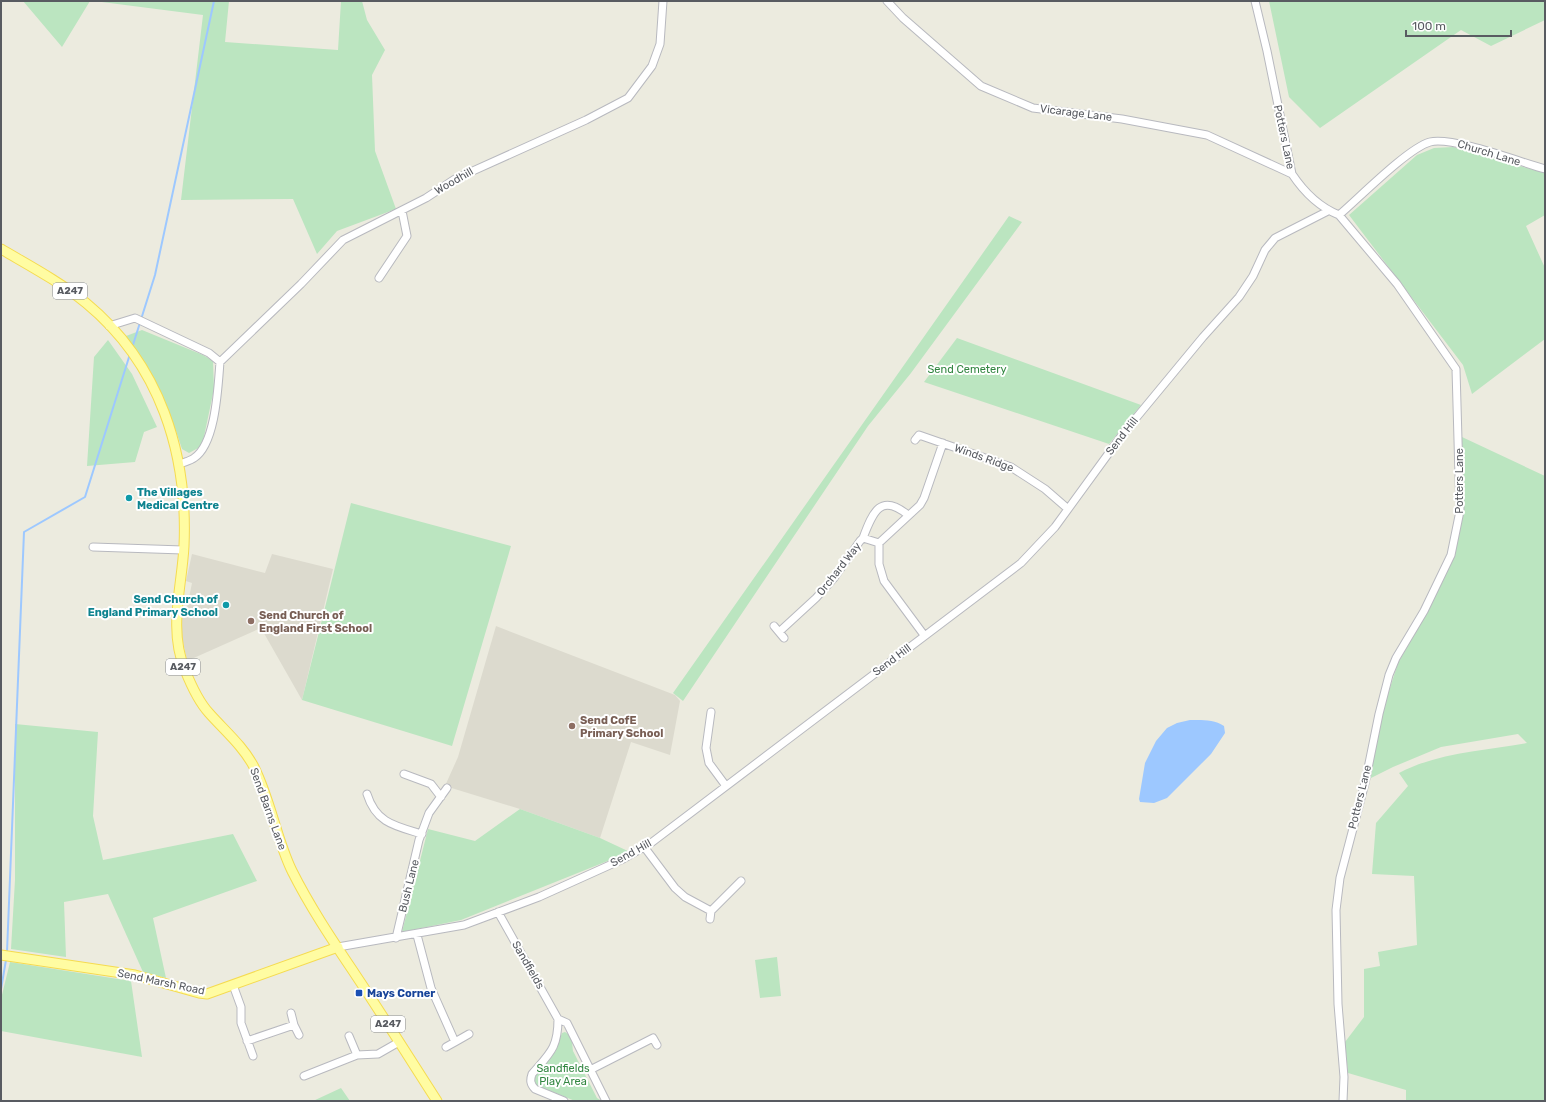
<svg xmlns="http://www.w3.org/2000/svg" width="1546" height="1102" font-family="Rubik,sans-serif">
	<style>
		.education { fill: #dcdace }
		.green { fill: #bbe5c0 }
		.water { fill: #9dc8ff }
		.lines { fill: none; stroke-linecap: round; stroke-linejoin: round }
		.stream { stroke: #9dc8ff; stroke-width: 2 }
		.minor-casing { stroke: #b8b9bf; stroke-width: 9 }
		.major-casing { stroke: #f5db50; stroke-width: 11 }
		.minor { stroke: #fff; stroke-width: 7 }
		.major { stroke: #fffca2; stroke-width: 9 }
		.culture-dot { fill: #0f9aa8; stroke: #fff; stroke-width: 1.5 }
		.education-dot { fill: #8d6e63; stroke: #fff; stroke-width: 1.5 }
		.transit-dot { fill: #1a4fb4; stroke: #fff; stroke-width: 1.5 }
		.labels { text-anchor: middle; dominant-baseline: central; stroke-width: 4; stroke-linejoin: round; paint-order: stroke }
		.shield { fill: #fff; stroke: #8a8c90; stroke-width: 1 }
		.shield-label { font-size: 10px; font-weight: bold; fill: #585b61 }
		.street-label { font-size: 11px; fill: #585b61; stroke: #fff }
		.park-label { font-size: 11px; fill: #328641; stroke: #fff }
		.culture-label { font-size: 11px; font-weight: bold; fill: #0d838f; stroke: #fff; text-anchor: start }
		.education-label { font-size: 11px; font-weight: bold; fill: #785e54; stroke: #fff; text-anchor: start }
		.transit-label { font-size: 11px; font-weight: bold; fill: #164399; stroke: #fff; text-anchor: start }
	</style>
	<rect width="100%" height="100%" fill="#ecebdf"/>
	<path class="education" d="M192,554L265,573L272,554L333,569L302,700L261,628L187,661L181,633L180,615L186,613L192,583L186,581Z
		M496,626L675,695L680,701L670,755L631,742L600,838L520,809L445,786L458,757Z"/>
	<path class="green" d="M23,1H90L62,47Z
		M94,1H229L225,42L338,50L341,1H362L367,20L385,50L372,75L375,151L396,209L337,231L317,254L293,199L181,200L203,15Z
		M1269,1H1545V20L1491,46L1461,30L1320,128L1289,97Z
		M1453,147L1545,173V215L1526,226L1545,268V339L1472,394L1463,365L1349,215L1417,155L1434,148Z
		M1009,216L1022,222L911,373L868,426L683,701L673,693Z
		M142,330L203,355L213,361L214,389L202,446L189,453L182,449L176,431L137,351L126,336Z
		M957,338L1141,405L1109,444L924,382Z
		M108,340L132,374L157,427L144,432L135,462L87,466L94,357Z
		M1462,437L1545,476V1101H1406V1090L1348,1073L1345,1042L1364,1017V969L1380,966L1378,952L1417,945L1414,876L1372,874L1376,823L1408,786L1399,773C1439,752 1483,751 1527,743L1518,734L1441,747L1393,767L1369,779L1382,713L1398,663L1427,610L1453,557L1463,510Z
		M351,503L511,546L452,746L302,700Z
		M15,724L98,732L93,816L103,860L233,834L257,881L153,918L166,978L143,972L108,894L64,902L66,957L11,949L15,880Z
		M520,809L600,838L630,852L461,920L402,932L428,829L475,841Z
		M777,957L781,996L760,998L755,960Z
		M10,962L131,981L142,1057L1,1031V999Z
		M565,1032C573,1036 572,1044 573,1051L597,1098L602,1101H575L546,1089H539L533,1081L537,1073L555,1052L562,1033Z
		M341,1088L350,1101H313Z"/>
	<path class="water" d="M1190,720C1201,720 1214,719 1224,726L1225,733L1211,754L1167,798L1154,803L1140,802L1139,799L1145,763L1156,741L1167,728L1177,723Z"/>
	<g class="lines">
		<path class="stream" d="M132,348L155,275L214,1
			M7,952L24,532L85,497L130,354
			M1,989L6,960"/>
		<g class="minor-casing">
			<path id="minor" d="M887,1L903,18L981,86L1033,108L1122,119L1207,135L1292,174
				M1255,1L1267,51L1292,174C1304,192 1319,207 1339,215L1397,284L1456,369L1460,511L1451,555L1424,611L1396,658L1389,675L1379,714L1365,783L1340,878L1336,910L1338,1004L1344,1077L1343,1101
				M1339,215C1359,198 1408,148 1430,142C1451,136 1520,162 1545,169
				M379,278L407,236L402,211
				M109,326L135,318L209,353L220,362C218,386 216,444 194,458C190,461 184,462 180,464
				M220,362L301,284L343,240L426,198L455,179L586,120L628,98L652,66L660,44L663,1
				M915,440L919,435L1011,467L1045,489L1068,509
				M863,538C873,511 881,493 908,515
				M879,543V564L884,581L924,635
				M93,547L183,550
				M774,626L784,638
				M779,632L816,598L834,578L860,541L863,538L879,543L920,505L924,498L943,443
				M711,712L706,748L709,763L726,786
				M404,774L431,784L441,797
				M367,794C376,823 395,826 422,834
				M645,848L675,888L685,897L711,911L710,919
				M711,911L741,881
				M498,912L558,1019L567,1023L606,1101
				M417,935L431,988L455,1042L446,1047
				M396,938L419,840L429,813L447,788
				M338,947L464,925L539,897L621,860L651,843L1021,563L1055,527L1122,435L1203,337L1239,297L1253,276L1265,250L1275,238L1328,211
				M233,985L241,1007V1023L253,1056
				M291,1013L294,1025
				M558,1019C558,1048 550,1053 532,1074C530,1080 530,1084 535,1089L564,1101
				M349,1036L357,1055
				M247,1041L294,1025L299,1035
				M455,1042L469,1034
				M590,1070L653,1038L657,1045
				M304,1076L357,1055L378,1054L399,1042"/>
		</g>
		<g class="major-casing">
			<path id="major" d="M1,249C30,266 60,282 86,303C160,364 188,453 184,546C182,587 168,629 185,670C191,685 198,701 209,713C225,731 243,746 254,767C271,801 276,838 292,871C310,907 333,941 355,974C383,1016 410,1059 437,1101
				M1,955L135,975L199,993L207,994L338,947"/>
		</g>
		<use href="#minor" class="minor"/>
		<use href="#major" class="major"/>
	</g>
	<g class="culture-dot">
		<circle cx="129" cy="498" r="4"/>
		<circle cx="226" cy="605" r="4"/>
	</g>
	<g class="education-dot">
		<circle cx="251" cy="621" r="4"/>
		<circle cx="572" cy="726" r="4"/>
	</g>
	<rect class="transit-dot" x="355" y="989" width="8" height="8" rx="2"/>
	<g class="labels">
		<g class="shield">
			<rect x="53" y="283" width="34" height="16" rx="3"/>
			<rect x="166" y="659" width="34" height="16" rx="3"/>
			<rect x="371" y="1016" width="34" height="16" rx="3"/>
		</g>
		<g class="shield-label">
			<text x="70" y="291">A247</text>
			<text x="183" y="667">A247</text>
			<text x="388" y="1024">A247</text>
		</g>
		<g class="street-label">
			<text transform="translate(1076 113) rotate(7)">Vicarage Lane</text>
			<text transform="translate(1284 137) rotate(78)">Potters Lane</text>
			<text transform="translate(1489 153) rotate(17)">Church Lane</text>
			<text transform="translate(454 181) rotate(-30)">Woodhill</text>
			<text transform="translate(1122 436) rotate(-52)">Send Hill</text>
			<text transform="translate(984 458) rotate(20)">Winds Ridge</text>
			<text transform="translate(1459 481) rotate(-90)">Potters Lane</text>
			<text transform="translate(839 569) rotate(-52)">Orchard Way</text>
			<text transform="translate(892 660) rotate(-37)">Send Hill</text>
			<text transform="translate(1360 797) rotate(-76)">Potters Lane</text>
			<text transform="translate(268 809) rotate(70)">Send Barns Lane</text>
			<text transform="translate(631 853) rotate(-29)">Send Hill</text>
			<text transform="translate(409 886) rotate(-76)">Bush Lane</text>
			<text transform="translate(528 965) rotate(60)">Sandfields</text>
			<text transform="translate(161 982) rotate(12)">Send Marsh Road</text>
		</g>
		<g class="park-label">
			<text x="967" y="369">Send Cemetery</text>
			<text x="563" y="1068">Sandfields<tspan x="563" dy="13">Play Area</tspan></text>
		</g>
		<g class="culture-label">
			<text x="137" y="492">The Villages<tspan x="137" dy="13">Medical Centre</tspan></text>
			<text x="218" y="599" text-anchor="end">Send Church of<tspan x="218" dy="13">England Primary School</tspan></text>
		</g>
		<g class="education-label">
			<text x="259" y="615">Send Church of<tspan x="259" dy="13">England First School</tspan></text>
			<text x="580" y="720">Send CofE<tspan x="580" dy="13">Primary School</tspan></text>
		</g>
		<g class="transit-label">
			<text x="367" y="993">Mays Corner</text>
		</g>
	</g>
	<rect width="1546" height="1102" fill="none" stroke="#585b61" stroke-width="4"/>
	<path d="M1406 30v6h105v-6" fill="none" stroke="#585b61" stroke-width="2"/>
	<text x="1412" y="30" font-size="12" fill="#585b61" stroke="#ffffff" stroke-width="3" paint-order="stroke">100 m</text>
</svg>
